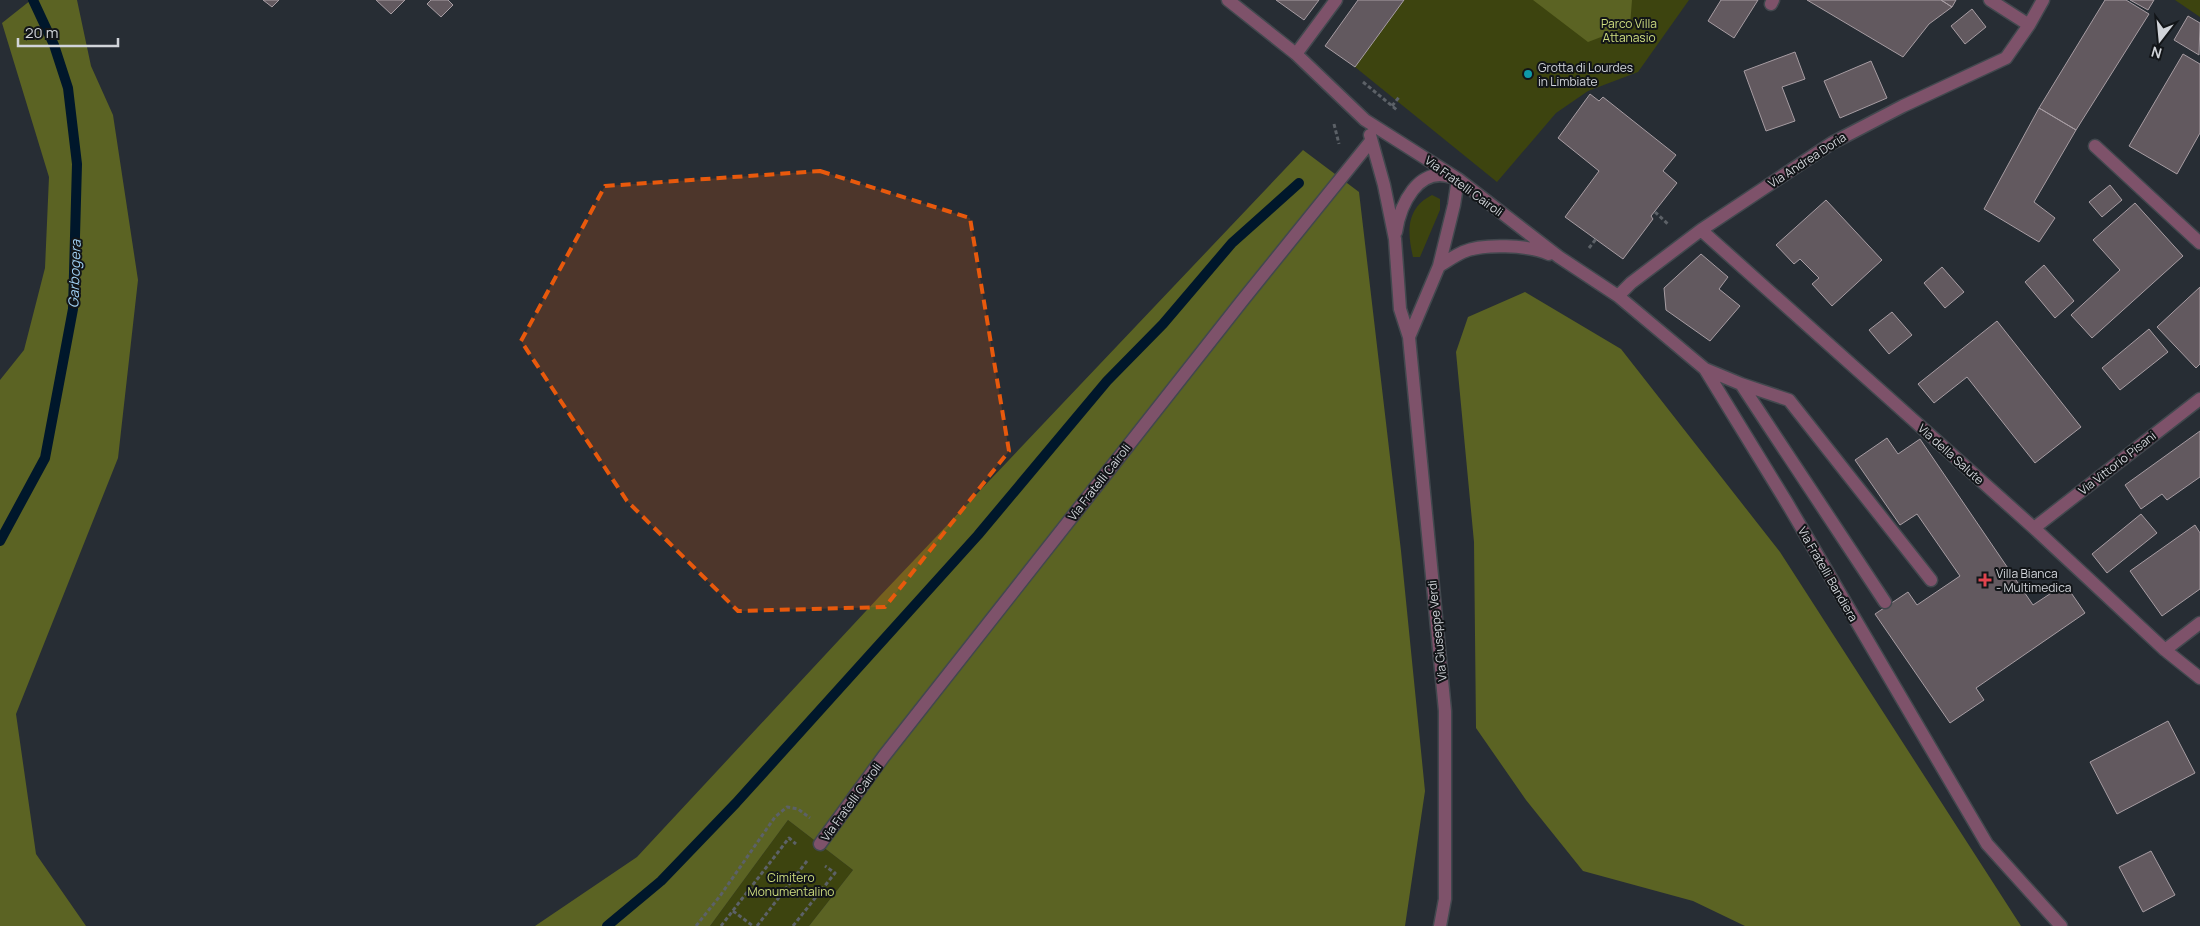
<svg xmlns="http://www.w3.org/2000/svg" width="2200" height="926" font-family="Manrope,sans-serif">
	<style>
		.green { fill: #3d440f }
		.forest { fill: #5b6323 }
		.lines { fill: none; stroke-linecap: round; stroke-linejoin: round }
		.stream { stroke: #00172b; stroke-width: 10 }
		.building { fill: #62595f; stroke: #a79da3 }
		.minor-casing { stroke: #42484e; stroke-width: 15 }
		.path { stroke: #5c6167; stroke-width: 3; stroke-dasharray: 4 2.5; stroke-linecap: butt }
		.minor { stroke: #7e526a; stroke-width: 12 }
		.marked { fill: #e8590c; fill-opacity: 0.2; stroke: #e8590c; stroke-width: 4; stroke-dasharray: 10 6; stroke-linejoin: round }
		.culture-dot { fill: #0f9aa8; stroke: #121518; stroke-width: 2 }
		.health-dot { fill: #e0444e; stroke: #121518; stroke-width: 2 }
		.labels { text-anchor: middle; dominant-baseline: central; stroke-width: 4; stroke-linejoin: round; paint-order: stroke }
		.park-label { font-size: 12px; fill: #cddc7f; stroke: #121518 }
		.poi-label { font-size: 12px; fill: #d1d4d9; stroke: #121518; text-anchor: start }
		.street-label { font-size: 12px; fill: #d1d4d9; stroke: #121518 }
		.water-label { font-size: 14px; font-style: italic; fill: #9fcff3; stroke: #121518 }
	</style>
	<rect width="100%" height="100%" fill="#272d34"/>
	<path class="green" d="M1404,0H1689L1638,72L1588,91L1556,113L1497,182L1355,67Z
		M2175,0H2200V17Z
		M1432,195L1440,199V210L1420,257H1413C1407,232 1406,208 1432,195Z
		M788,820L853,870L809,926H710Z"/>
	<path class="forest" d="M31,0H77L91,66L113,115L138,280L118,458L16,714L36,854L86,926H0V380L24,350L45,268L49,177L2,23Z
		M1533,0H1632L1630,26L1588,42Z
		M1303,150L1359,192L1401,551L1425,791L1405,926H809L853,870L788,820L710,926H535L637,857L879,597Z
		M1525,292L1621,349L1780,552L2021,926H1745L1693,901L1583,871L1526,800L1476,728L1474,542L1456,352L1468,317Z"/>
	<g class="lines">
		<path class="stream" d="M0,541L45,458L73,309L77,164L68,88L54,45L33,0
			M607,926L661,881L736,803L978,535L1107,381L1163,324L1232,243L1299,183"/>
	</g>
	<path class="building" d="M263,0H279L272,7Z
		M376,0H405L391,14Z
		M431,0H448L453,5L441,17L427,4Z
		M1276,0H1319L1304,20Z
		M1358,0H1404L1355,67L1325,46Z
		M1721,0H1758L1734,38L1708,21Z
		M1807,0H1941L1952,7L1929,24L1903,57Z
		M1941,0H1956L1952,7Z
		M2105,0H2126L2149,14L2076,130L2039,108Z
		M2130,0H2154L2148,10Z
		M1972,9L1986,27L1965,44L1951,26Z
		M2188,16L2200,23L2199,55L2174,40Z
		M1795,52L1805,79L1782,87L1795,121L1766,131L1744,71Z
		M2183,54L2200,64V133L2177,174L2129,146Z
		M1871,61L1887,98L1840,118L1824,81Z
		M1590,94L1599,101L1603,97L1676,155L1663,171L1677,183L1651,216L1653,219L1623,259L1565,217L1599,171L1558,138Z
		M2039,108L2076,130L2034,202L2055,218L2039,242L1984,209Z
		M2110,185L2122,200L2102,217L2089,202Z
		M1826,200L1882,260L1832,306L1812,284L1819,278L1800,259L1794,264L1776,245Z
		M2135,203L2183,256L2092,338L2071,315L2120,270L2093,240Z
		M1701,254L1728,277L1719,289L1740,306L1710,341L1666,310L1664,288Z
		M2044,265L2074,301L2055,318L2025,282Z
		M1942,267L1964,292L1945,308L1924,283Z
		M2200,287V364L2196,368L2157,327Z
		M1892,312L1912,335L1889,354L1869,330Z
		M1997,321L2081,427L2035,463L1967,377L1934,403L1918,384Z
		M2149,329L2168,352L2120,390L2102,368Z
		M2200,431V477L2167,500L2162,494L2141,509L2125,485Z
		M1887,438L1898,454L1920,439L2033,605L2065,584L2085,613L1976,688L1984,700L1950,723L1875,614L1908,592L1917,605L1960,576L1917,514L1900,525L1855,460Z
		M2141,514L2157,533L2107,573L2092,554Z
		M2195,525L2200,533V589L2162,616L2130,571Z
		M2168,721L2195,773L2117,814L2090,762Z
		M2151,851L2175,895L2143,912L2119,867Z"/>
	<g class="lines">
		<g class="minor-casing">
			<path id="minor" d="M1228,0L1296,54L1365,120L1458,179L1559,257L1618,296L1705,369L1787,503L1987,844L2061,926
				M1990,0L2029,25
				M1771,4L1773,0
				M1296,54L1336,0
				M1370,135L1384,185L1395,239L1400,309L1409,337L1445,711V899L1440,926
				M2095,146L2200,243
				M1701,230L2034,528L2165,650L2200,678
				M1396,232C1400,205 1418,166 1451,177
				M1439,266C1446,262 1454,256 1463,252C1483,243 1529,245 1549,254
				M1618,296L1631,283L1701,230L1832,143L1903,106L2006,58L2029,25L2043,0
				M1409,337L1439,266L1454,205L1458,179
				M1705,369L1741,384L1885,602
				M1741,384L1789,400L1931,580
				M2034,528L2200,399
				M2165,650L2200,623
				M820,844L884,756L1242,301L1371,141"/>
		</g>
		<path class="path" d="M1363,82L1397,110
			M1392,106L1400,96
			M1334,124L1339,144
			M1655,212L1669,225
			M1589,248L1596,239
			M733,911L753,926
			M696,926L720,896L775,817L787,807L798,809L810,818
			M721,926L789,838L796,844
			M757,926L807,861
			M793,926L835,873L825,866"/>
		<use href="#minor" class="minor"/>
	</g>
	<path class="marked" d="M820,171L970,218L1009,451L885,607L738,611L627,501L521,341L605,186Z"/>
	<circle class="culture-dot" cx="1528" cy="74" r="5"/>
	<path class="health-dot" d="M1982.5 572.5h5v5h5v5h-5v5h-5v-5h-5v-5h5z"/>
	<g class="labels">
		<g class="park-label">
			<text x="1629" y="23">Parco Villa<tspan x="1629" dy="14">Attanasio</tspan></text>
			<text x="791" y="877">Cimitero<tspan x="791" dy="14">Monumentalino</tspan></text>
		</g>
		<g class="poi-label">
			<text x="1538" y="67">Grotta di Lourdes<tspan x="1538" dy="14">in Limbiate</tspan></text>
			<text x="1996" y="573">Villa Bianca<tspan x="1996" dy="14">- Multimedica</tspan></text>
		</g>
		<g class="street-label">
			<text transform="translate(1807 160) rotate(-33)">Via Andrea Doria</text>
			<text transform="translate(1464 186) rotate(36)">Via Fratelli Cairoli</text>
			<text transform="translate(1951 454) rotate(42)">Via della Salute</text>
			<text transform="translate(2117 463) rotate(-38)">Via Vittorio Pisani</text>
			<text transform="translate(1099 482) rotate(-52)">Via Fratelli Cairoli</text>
			<text transform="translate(1828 574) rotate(60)">Via Fratelli Bandiera</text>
			<text transform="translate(1437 631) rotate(-96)">Via Giuseppe Verdi</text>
			<text transform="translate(851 802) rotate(-54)">Via Fratelli Cairoli</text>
		</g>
		<g class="water-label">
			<text transform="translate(74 274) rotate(-88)">Garbogera</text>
		</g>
	</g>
	<g transform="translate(2160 40) rotate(196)" stroke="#121518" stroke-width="4" paint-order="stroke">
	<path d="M0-4L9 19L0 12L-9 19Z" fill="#d1d4d9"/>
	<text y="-8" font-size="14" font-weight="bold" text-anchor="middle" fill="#d1d4d9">N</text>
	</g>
	<path d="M18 38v8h100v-8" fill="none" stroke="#d1d4d9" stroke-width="2.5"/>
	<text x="25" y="38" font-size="15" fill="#d1d4d9" stroke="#121518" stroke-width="4" paint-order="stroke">20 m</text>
</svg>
